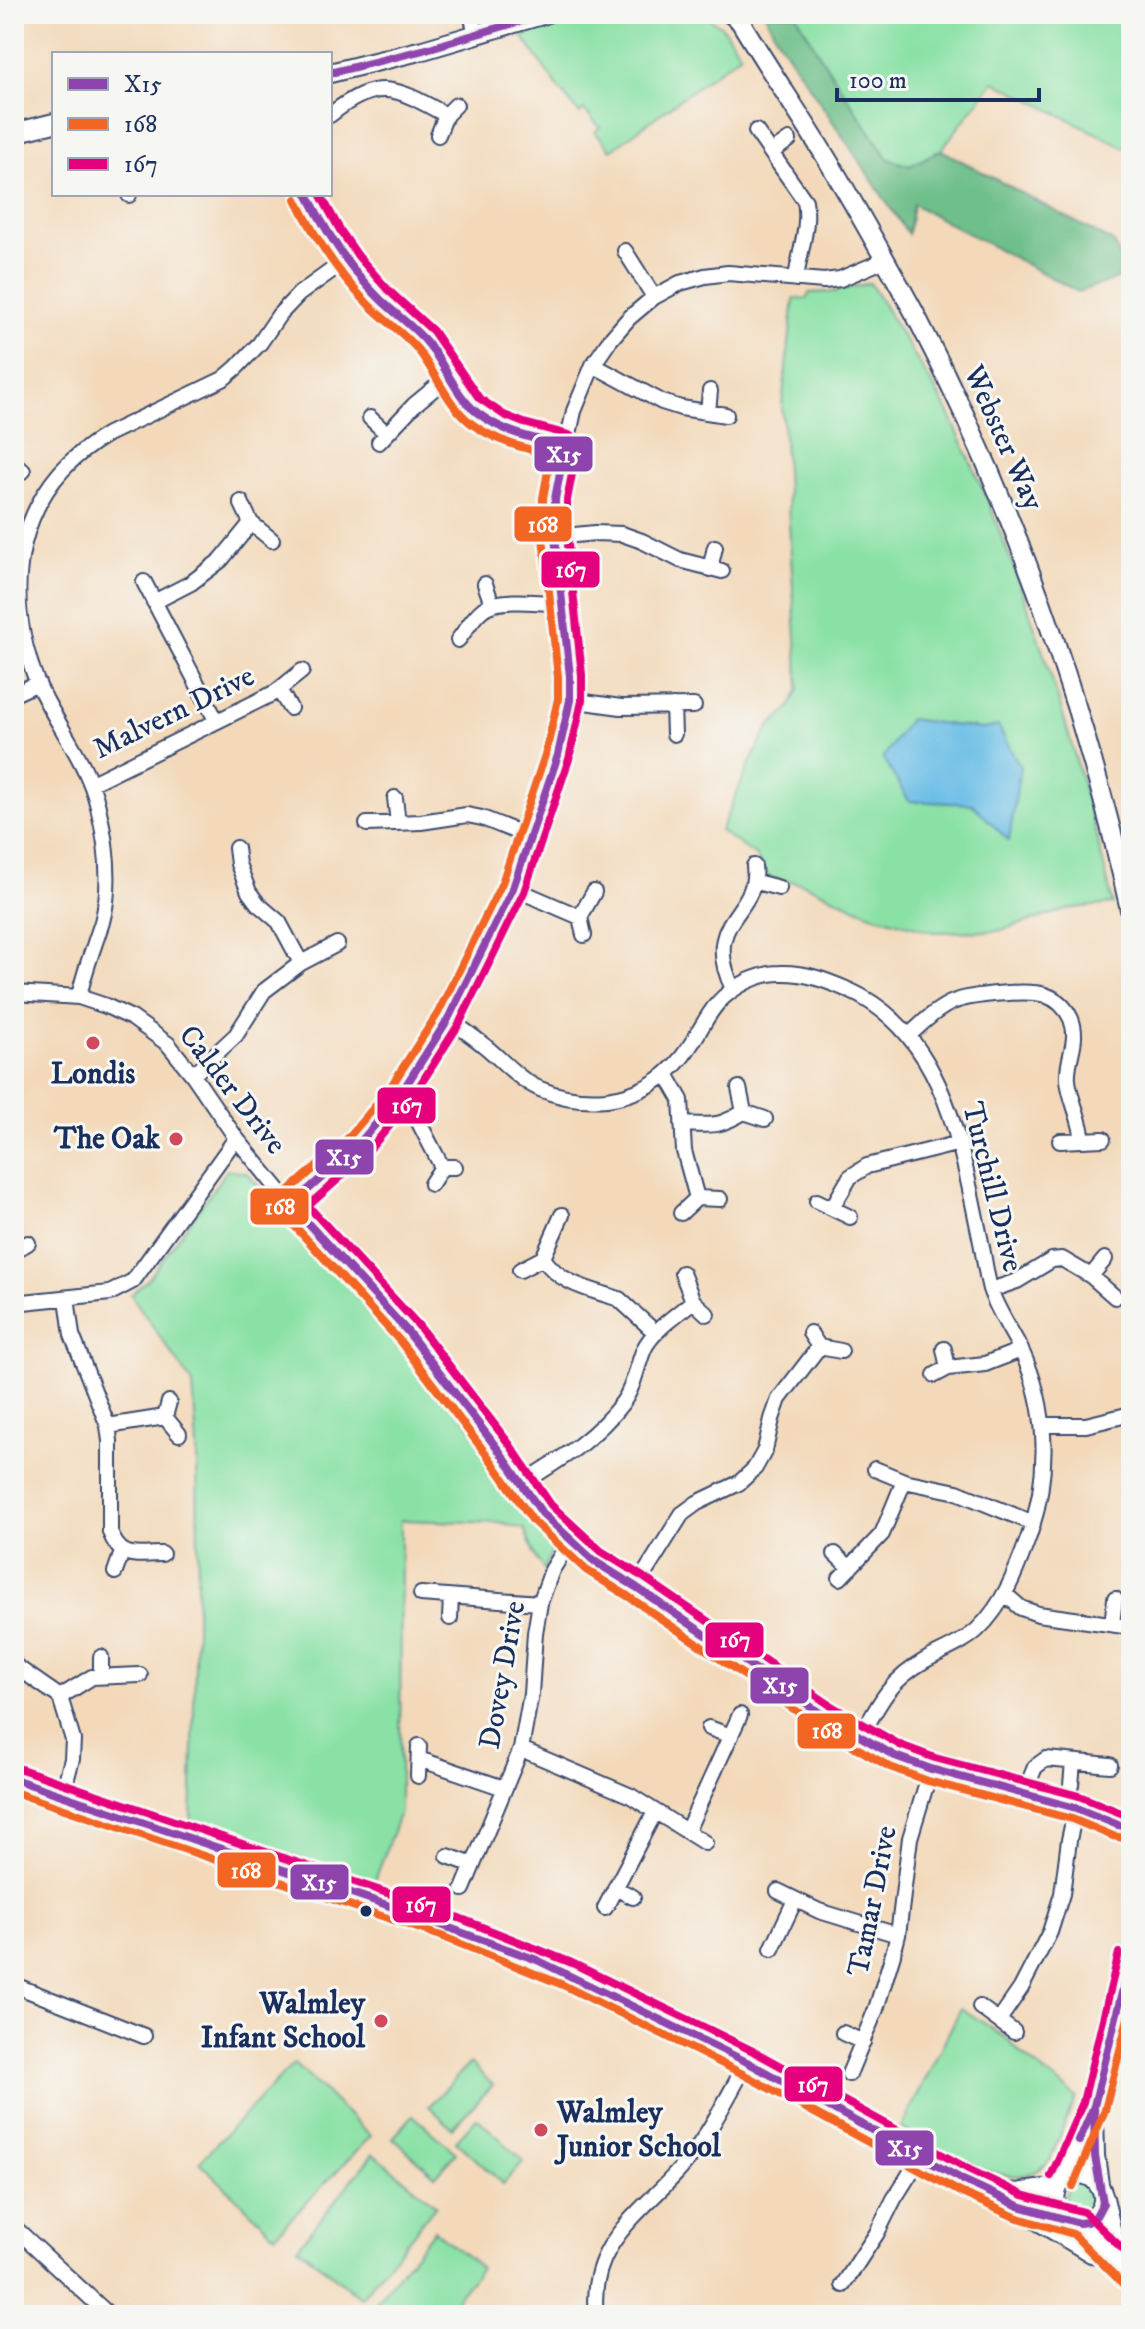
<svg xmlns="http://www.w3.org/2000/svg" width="1145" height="2329" font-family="'IM FELL DW Pica',serif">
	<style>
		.green { fill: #89e1a5; stroke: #528882; stroke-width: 2 }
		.forest { fill: #6ebf8a; stroke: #447774; stroke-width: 2 }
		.water { fill: #6abee6; stroke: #4276a2; stroke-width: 2 }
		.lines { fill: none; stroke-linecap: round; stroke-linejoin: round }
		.minor-casing { stroke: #3b486c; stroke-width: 18 }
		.tertiary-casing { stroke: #3b486c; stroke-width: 22 }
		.minor { stroke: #fff; stroke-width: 14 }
		.tertiary { stroke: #fff; stroke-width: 18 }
		.bus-1-casing { stroke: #f6f6f2; stroke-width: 14 }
		.bus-2-casing { stroke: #f6f6f2; stroke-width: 14 }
		.bus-3-casing { stroke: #f6f6f2; stroke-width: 14 }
		.bus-1 { stroke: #8e44ad; stroke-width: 8 }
		.bus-2 { stroke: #f26522; stroke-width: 8 }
		.bus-3 { stroke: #e5007d; stroke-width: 8 }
		.poi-dot { fill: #d1495b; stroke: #f6f6f2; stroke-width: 3 }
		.bus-dot { fill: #1b2f5e; stroke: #f6f6f2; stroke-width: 3 }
		.labels { text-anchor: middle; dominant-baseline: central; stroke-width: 6; stroke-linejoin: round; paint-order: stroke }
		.street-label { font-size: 30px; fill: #1b2f5e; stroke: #f6f6f2 }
		.poi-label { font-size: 30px; font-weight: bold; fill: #1b2f5e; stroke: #f6f6f2; text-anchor: end }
		.line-badge { stroke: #f6f6f2; stroke-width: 3 }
		.badge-label { font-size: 22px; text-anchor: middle; font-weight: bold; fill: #fff }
	</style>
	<rect width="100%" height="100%" fill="#f6f6f2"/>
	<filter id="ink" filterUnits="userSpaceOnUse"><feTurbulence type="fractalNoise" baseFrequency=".0125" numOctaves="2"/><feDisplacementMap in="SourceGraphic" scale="16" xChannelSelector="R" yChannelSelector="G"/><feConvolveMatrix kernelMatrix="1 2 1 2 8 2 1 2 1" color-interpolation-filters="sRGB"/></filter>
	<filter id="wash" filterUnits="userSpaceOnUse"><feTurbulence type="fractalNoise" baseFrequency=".006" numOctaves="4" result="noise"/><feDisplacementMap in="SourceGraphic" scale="32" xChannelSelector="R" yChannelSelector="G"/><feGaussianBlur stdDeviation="1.8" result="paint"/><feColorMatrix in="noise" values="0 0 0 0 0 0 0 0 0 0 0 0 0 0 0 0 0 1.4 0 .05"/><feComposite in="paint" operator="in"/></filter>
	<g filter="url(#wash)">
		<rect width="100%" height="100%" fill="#f3d9ba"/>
		<path class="green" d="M598,14H703L722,27L741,54L611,150L595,132L600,127L584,110L580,114L560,90L520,33Z
			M796,14H1131V151L994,81L941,150L910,166L888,159L822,59Z
			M870,283C887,311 904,339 921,366C930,382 941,397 949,414C1023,569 1074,737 1113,904L1073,908L998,931L934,932L873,915L804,884L769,877L755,855L720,831L751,761L770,726L790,708L799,689L782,405L794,298L807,299L809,293L833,292Z
			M227,1170L247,1173C297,1230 352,1282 402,1339C458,1402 501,1474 552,1540L554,1546L544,1570L537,1560L524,1529L503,1523L401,1520L400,1812L374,1883L191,1823L198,1550L197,1448L193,1384L131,1295L149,1278Z
			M961,2008L1006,2038L1021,2054L1076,2097L1050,2160C1015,2203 937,2147 901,2128Z
			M294,2063L371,2136L275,2235L199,2162Z
			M470,2063L493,2085L452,2128L429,2106Z
			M413,2115L456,2153L435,2176L393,2138Z
			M477,2118L524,2161L503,2184L456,2141Z
			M373,2154L436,2205L361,2298L298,2247Z
			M1065 2198a15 15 0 1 1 30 0a15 15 0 1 1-30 0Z
			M434,2230L481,2268L442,2315H380L371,2308Z"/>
		<path class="forest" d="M765,14H796L822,59L888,159L910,166L941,150L1113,242L1129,275L1078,292L913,204L908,234L777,38Z"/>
		<path class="water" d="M909,719L982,729L998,726L1020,767L1009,841L972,804L909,801L883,758Z"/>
	</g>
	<g filter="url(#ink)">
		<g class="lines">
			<g class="minor-casing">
				<path id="minor" d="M471,14L476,34
					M330,115C379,76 397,88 446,115
					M756,131L805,201C810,226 799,253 796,279
					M438,135L446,115L456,105
					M772,152L789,140
					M129,194V195
					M307,194C325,232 350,270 380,299C397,315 415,327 429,345C447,368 455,397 479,414C504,433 536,439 565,446
					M625,251L654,297
					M14,309L16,308
					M593,365L662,402L681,408L726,415
					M708,412L710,391
					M370,418L386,433
					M379,442L414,405L448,377
					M14,463L23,471
					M241,502L251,523L272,540
					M555,537L595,533L622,534L642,541L680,560L722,571
					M710,569L715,547
					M144,582L216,720
					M485,584L492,604
					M154,602L191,583L221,560L251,523
					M458,640C466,630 473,617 482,610C498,596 544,603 564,604
					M279,690L290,708
					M14,694L38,683
					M570,700L621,707L694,706
					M673,706L674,734
					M92,783L276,692L302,671
					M395,798L398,823
					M367,824L421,822L467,815L482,818L530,837
					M236,848L238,864L249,892L258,904L279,922L301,963
					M756,882L779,888
					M513,888L580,917
					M584,935L580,917L594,892
					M733,989C699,918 760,915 754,866
					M14,993L79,997L106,1006L132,1018L168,1044L193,1075L236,1138L291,1205L408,1332L500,1452L542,1513L570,1541L594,1561L636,1587L826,1717L860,1738L895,1756L931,1769L1076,1808L1118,1825L1131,1827
					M79,997C84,971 94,947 102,922C112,885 107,844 98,807C88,762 56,725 37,682C0,588 16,487 108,434L223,379L236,368L260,343L279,315L299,294L346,260
					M448,1019C461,1028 474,1037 486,1047C503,1061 519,1080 540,1089C561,1098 584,1101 607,1099C637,1095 663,1081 682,1057C708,1024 706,1002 748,981C757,977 769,973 780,973C804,972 825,980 846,989C945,1031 961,1148 981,1242C984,1257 986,1274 990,1289C997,1310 1011,1330 1021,1350C1049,1408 1050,1475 1029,1536C1017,1569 1004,1605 977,1630C962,1644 941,1651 924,1661C888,1682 879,1704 860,1738
					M909,1035C923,1023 936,1009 953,1002C970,995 1028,989 1045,995C1057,999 1066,1008 1071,1019C1080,1041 1066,1059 1068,1080C1070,1100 1081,1119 1083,1140
					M666,1074L681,1100L684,1151L697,1198
					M193,1075L236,1035L264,991L301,963L337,944
					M739,1088L744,1112L765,1119
					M398,1098L413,1111L442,1167
					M682,1124C712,1125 717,1128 744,1112
					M1060,1141L1103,1139
					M431,1184L442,1167H455
					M817,1201L850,1217
					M291,1205L356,1147L398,1098L448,1019L513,888L558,755L570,700V676L555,537V499L574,411L593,365L610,340L629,318L654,297L680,283L705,276L728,273L824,281L840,279L885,260
					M832,1208L850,1177L867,1166L960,1143
					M681,1213L697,1198L720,1199
					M14,1251L28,1243
					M543,1258L562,1215
					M520,1270L543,1258C561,1285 590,1289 619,1299L656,1333
					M682,1273L693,1301L707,1314
					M1091,1276L1105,1259
					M991,1290L1017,1281L1052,1260L1062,1259L1091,1276L1115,1297
					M67,1298L72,1335L108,1426L110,1441V1532C121,1561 136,1554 162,1554
					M14,1303L110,1293L133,1281L236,1138
					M810,1333L819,1347L841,1351
					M944,1349L948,1368
					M935,1375L948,1368L985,1364L1021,1350
					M169,1402L165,1417L179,1434
					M1044,1425H1086L1131,1414
					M108,1426L165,1417
					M875,1469L904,1481L957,1492L1033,1523
					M521,1484C561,1459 594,1440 623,1402C634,1387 637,1366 644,1349C653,1330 677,1315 693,1301
					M835,1554L850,1568
					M115,1572L122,1552
					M840,1578L882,1534L904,1481
					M636,1587L682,1514L697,1503L739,1483L755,1468L765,1450L772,1419L779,1399L819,1347
					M421,1594L540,1603
					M1005,1594L1021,1608L1038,1614L1131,1627
					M450,1618L451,1597
					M1112,1624L1115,1599
					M101,1657V1675
					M14,1665L60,1697L73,1740L72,1759L62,1796
					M60,1697L92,1677L140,1675
					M709,1728L731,1736
					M521,1749L631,1796L705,1843
					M419,1759L504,1788
					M418,1776L419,1746
					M1071,1785L1073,1762
					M1024,1794L1035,1767L1046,1759L1110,1765
					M687,1831L740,1715
					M448,1856L473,1865
					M615,1888L633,1897
					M463,1889L521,1749L531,1694L535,1633L540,1603L552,1570L570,1541
					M778,1891L819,1911L898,1935
					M605,1908L655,1812
					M772,1949L795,1900
					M14,1985L144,2036
					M980,2007L1014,2032
					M999,2020L1021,1988L1050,1932L1062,1894L1069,1840L1076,1808
					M843,2033L863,2042
					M849,2074L876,2009L893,1954L898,1935L910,1838L931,1769
					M1019,2206L1023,2214L1091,2255L1118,2261
					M14,2227L109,2315
					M843,2285L877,2233L894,2199L921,2156
					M596,2315C586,2234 658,2205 697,2148C716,2121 731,2091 747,2062"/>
			</g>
			<g class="tertiary-casing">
				<path id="tertiary" d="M731,14L740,21C768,68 799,113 827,159C858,210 886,261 914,312C1013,502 1085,705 1131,914
					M330,73L423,50L545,14
					M14,133L54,123
					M14,1779C187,1842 367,1889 538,1961C641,2004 742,2059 841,2112C886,2137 931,2166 978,2187C1006,2199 1028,2209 1057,2217C1065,2220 1074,2224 1082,2223C1093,2221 1102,2211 1103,2201C1104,2193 1099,2183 1092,2178C1065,2161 1040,2198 1067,2220
					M1094,2113L1095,2156L1099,2184
					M1062,2181L1094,2106L1131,1956
					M996,2191L1017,2193L1057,2187
					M1104,2198L1118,2258
					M1079,2223L1119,2261L1131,2275"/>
			</g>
			<use href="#minor" class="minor"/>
			<use href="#tertiary" class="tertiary"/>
			<g class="bus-1-casing">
				<path id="bus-1" d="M330,73L423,50L545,14
					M307,194C326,232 349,269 380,299C396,315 415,327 429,345C447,368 456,397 479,414C504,433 535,439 565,446L555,499V537L570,676V700L558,755L513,888L448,1019L398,1098L356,1147L291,1205L408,1332L500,1452L542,1513L594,1561L636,1587L826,1717L895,1756L931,1769L1076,1808L1118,1825L1131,1827
					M14,1779L384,1904L537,1960L747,2062L965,2181L1019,2206L1079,2223L1087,2222L1096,2216L1103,2203L1095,2156L1094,2106
					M1079,2141L1094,2106L1131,1956"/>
			</g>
			<g class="bus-2-casing">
				<path id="bus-2" d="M296,199C315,238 338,274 369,305C385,321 404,333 418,350C437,374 447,405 472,424C495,441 523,448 551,455L543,498V537L558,677V699L546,752L502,883L438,1013L388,1091L347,1139L282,1197L279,1203L280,1210L399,1340L490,1459L533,1521L586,1570L629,1597L820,1727L890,1767L928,1781L1072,1819L1113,1836L1129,1839
					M14,1792L441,1936L563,1985L741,2073L960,2192L1015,2217L1073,2234L1122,2283
					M1073,2186L1105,2110L1131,2006"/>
			</g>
			<g class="bus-3-casing">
				<path id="bus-3" d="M320,194L340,230L358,256L388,290L433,331L479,398L504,415L524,423L569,435L576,440L577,448L567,500V536L582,675V701L569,759L524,892L459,1024L408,1104L364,1156L308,1206L418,1325L510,1445L551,1505L601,1551L643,1577L833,1707L900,1745L935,1758L1079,1796L1121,1813L1131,1815
					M18,1768L449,1914L572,1963L753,2051L970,2170L1023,2195L1084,2212L1131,2257
					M1051,2176L1083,2102L1119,1953"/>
			</g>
			<use href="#bus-1" class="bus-1"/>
			<use href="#bus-2" class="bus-2"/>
			<use href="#bus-3" class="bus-3"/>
		</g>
	</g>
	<g class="poi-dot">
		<circle cx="93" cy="1043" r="8"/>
		<circle cx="176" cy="1139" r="8"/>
		<circle cx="381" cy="2021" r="8"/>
		<circle cx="541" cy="2130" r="8"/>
	</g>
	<circle class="bus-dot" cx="366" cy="1911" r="7"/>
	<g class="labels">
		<g class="street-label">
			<text transform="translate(1003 438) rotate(66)">Webster Way</text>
			<text transform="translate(174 713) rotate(-26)">Malvern Drive</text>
			<text transform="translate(232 1090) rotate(52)">Calder Drive</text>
			<text transform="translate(992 1187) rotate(76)">Turchill Drive</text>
			<text transform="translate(503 1675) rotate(-80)">Dovey Drive</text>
			<text transform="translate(873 1901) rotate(-79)">Tamar Drive</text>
		</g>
		<g class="poi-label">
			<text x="93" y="1074" text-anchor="middle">Londis</text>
			<text x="160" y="1139">The Oak</text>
			<text x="365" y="2004">Walmley<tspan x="365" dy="34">Infant School</tspan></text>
			<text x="557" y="2113" text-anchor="start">Walmley<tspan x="557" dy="34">Junior School</tspan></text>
		</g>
	</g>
	<g class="line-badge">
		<rect x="533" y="435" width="61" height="38" rx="8" fill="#8e44ad"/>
		<rect x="513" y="505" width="60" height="38" rx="8" fill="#f26522"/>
		<rect x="540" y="550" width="61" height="39" rx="8" fill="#e5007d"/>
		<rect x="376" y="1086" width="61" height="39" rx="8" fill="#e5007d"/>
		<rect x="314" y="1138" width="61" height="38" rx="8" fill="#8e44ad"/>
		<rect x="249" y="1187" width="61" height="39" rx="8" fill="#f26522"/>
		<rect x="704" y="1621" width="61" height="38" rx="8" fill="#e5007d"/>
		<rect x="749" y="1666" width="61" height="39" rx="8" fill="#8e44ad"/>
		<rect x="796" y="1712" width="61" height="38" rx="8" fill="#f26522"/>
		<rect x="216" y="1851" width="61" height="38" rx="8" fill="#f26522"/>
		<rect x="289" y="1863" width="61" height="38" rx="8" fill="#8e44ad"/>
		<rect x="391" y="1885" width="61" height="39" rx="8" fill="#e5007d"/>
		<rect x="783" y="2065" width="61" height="38" rx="8" fill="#e5007d"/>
		<rect x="874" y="2129" width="61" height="38" rx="8" fill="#8e44ad"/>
	</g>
	<g class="badge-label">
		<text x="564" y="462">X15</text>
		<text x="543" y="532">168</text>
		<text x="571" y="577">167</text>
		<text x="407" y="1113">167</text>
		<text x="344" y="1165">X15</text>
		<text x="280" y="1214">168</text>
		<text x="735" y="1647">167</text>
		<text x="780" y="1693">X15</text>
		<text x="827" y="1738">168</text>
		<text x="246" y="1878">168</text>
		<text x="319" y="1890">X15</text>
		<text x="421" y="1912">167</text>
		<text x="813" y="2092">167</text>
		<text x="905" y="2156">X15</text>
	</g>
	<rect width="1145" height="2329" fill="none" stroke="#f6f6f2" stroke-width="48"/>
	<rect x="52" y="52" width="280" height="144" fill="#f6f6f2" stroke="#9ea6b7" stroke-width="2"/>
	<rect x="68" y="78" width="40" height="12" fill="#8e44ad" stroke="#9ea6b7" stroke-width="2"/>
	<text x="124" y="92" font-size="24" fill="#1b2f5e">X15</text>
	<rect x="68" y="118" width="40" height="12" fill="#f26522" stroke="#9ea6b7" stroke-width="2"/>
	<text x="124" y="132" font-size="24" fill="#1b2f5e">168</text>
	<rect x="68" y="158" width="40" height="12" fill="#e5007d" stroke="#9ea6b7" stroke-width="2"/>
	<text x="124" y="172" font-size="24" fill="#1b2f5e">167</text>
	<path d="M837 88v12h202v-12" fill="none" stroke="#1b2f5e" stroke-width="4"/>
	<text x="849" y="88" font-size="24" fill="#1b2f5e" stroke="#f6f6f2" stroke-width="6" paint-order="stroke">100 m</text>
</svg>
